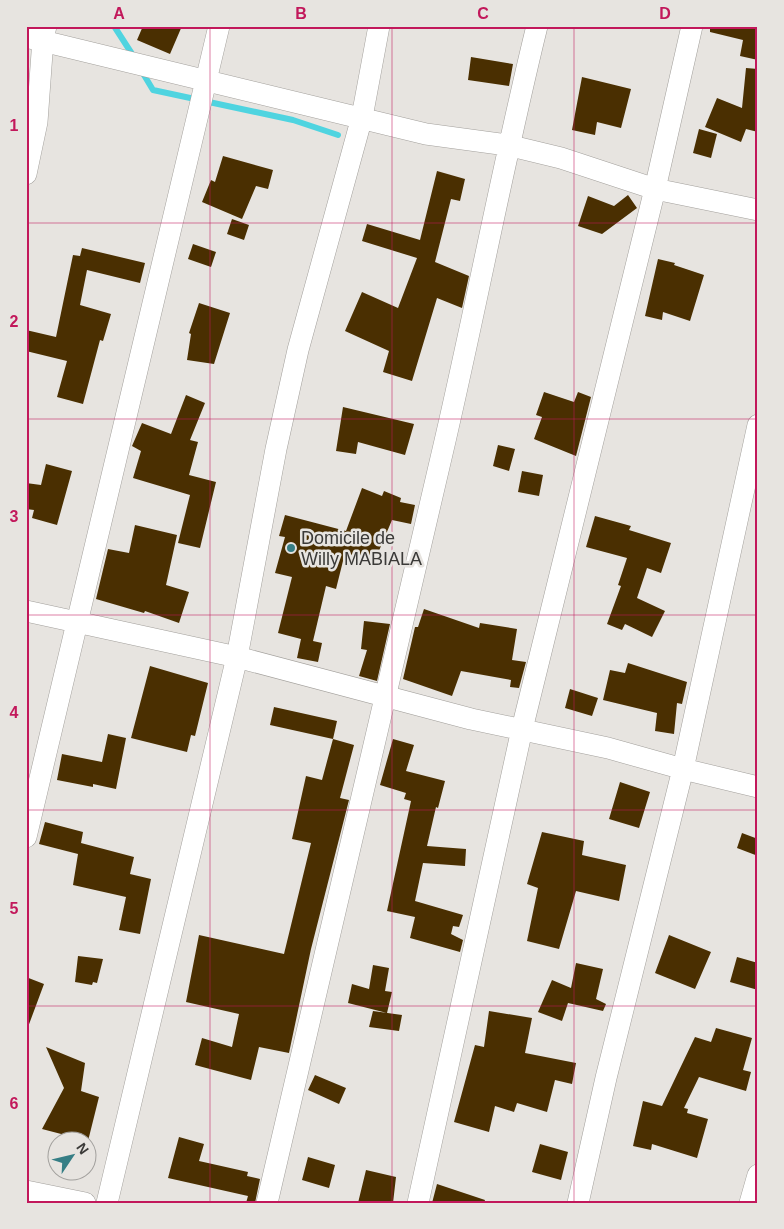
<svg xmlns="http://www.w3.org/2000/svg" width="784" height="1229" font-family="Helvetica,sans-serif">
	<style>
		.lines { fill: none; stroke-linecap: round; stroke-linejoin: round }
		.stream { stroke: #4fd4e0; stroke-width: 6 }
		.building { fill: #4a2f01 }
		.minor-casing { stroke: #a3a09c; stroke-width: 22 }
		.minor { stroke: #fff; stroke-width: 21 }
		.grid { fill: none; stroke: #c2185b; stroke-width: 1; stroke-opacity: 0.55 }
		.poi-dot { fill: #367e85; stroke: #e7e4e0; stroke-width: 2 }
		.labels { text-anchor: middle; dominant-baseline: central; stroke-width: 5; stroke-linejoin: round; paint-order: stroke }
		.poi-label { font-size: 18px; fill: #3b3a38; stroke: #e7e4e0; text-anchor: start }
		.neatline { fill: none; stroke: #c2185b; stroke-width: 2 }
		.grid-label { font-size: 16px; text-anchor: middle; font-weight: bold; fill: #c2185b }
	</style>
	<rect width="100%" height="100%" fill="#e7e4e0"/>
	<g class="lines">
		<path class="stream" d="M114,26L134,57
			M141,70L153,90L293,120L338,135"/>
	</g>
	<path class="building" d="M143,26H182L170,54L137,40Z
		M710,26H758V60L740,56L743,40L710,32Z
		M471,57L513,64L509,86L468,80Z
		M746,68L758,69V132L746,129L741,142L705,127L717,98L742,108Z
		M582,77L631,89L621,128L597,122L595,135L572,130Z
		M699,129L717,134L711,158L693,153Z
		M223,156L273,170L268,189L256,186L242,219L202,202L211,180L215,182Z
		M437,171L465,179L460,201L451,199L435,262L469,276L462,308L437,298L412,381L383,372L389,351L345,331L362,292L398,308L417,258L362,241L367,224L420,240Z
		M628,195L637,208L602,234L578,226L588,196L614,206Z
		M232,219L249,225L244,240L227,234Z
		M193,244L216,252L211,267L188,259Z
		M82,248L145,263L140,283L87,270L80,305L111,314L103,341L100,340L83,404L57,397L67,361L26,351V330L56,337L73,255L80,256Z
		M658,259L675,263L674,265L704,275L690,321L663,312L662,320L645,316Z
		M199,303L230,313L214,364L187,360L191,334L189,333Z
		M544,392L574,402L578,392L591,397L576,456L534,439L542,417L536,415Z
		M186,395L205,403L190,440L198,442L189,475L216,482L200,548L178,543L190,495L133,478L141,451L132,446L142,423L171,434Z
		M343,407L414,424L405,455L358,442L356,454L336,451Z
		M498,445L515,449L509,471L493,466Z
		M46,464L72,471L57,525L32,518L34,510L26,509V483L41,485Z
		M522,471L543,475L539,496L518,492Z
		M362,488L382,496L384,491L401,498L400,502L415,505L411,524L392,520L373,565L344,557L336,589L326,586L313,641L322,643L318,662L297,658L301,639L278,633L292,577L275,573L285,537L279,536L285,515L346,531Z
		M595,516L631,526L629,530L671,543L661,573L647,568L637,598L665,611L652,637L625,624L622,630L607,624L621,586L618,585L627,558L586,547Z
		M135,525L177,535L166,585L189,592L179,623L145,611L144,613L96,599L108,549L129,553Z
		M424,609L479,628L480,623L517,629L512,660L526,662L519,688L510,687L511,680L461,671L452,696L403,679L415,627H418Z
		M364,621L390,624L377,681L359,676L367,650L361,649Z
		M628,663L687,682L682,704L677,703L674,734L655,731L657,713L603,700L610,670L625,673Z
		M150,666L208,683L195,736L191,735L187,752L131,738Z
		M570,689L598,698L592,716L565,708Z
		M274,707L337,721L333,739L270,725Z
		M108,734L126,738L116,789L93,784V787L57,780L62,754L102,762Z
		M333,739L354,745L340,798L349,800L311,949L289,1053L259,1047L251,1080L195,1065L202,1038L232,1047L239,1014L186,1002L199,935L284,954L311,843L292,839L306,776L322,780Z
		M393,739L414,745L406,771L445,781L438,808L436,807L427,846L466,849L465,866L423,863L415,901L463,915L459,927L453,926L451,934L463,940L460,952L410,938L415,917L387,911L411,801L404,799L406,793L380,785Z
		M620,782L650,792L639,828L609,819Z
		M45,822L83,832L81,843L134,857L130,874L151,879L140,934L119,930L126,897L73,885L78,854L39,844Z
		M542,832L584,841L582,855L626,865L619,901L576,891L559,949L527,941L538,888L527,884Z
		M742,833L758,839V856L737,848Z
		M669,935L711,952L695,989L655,973Z
		M78,956L103,959L97,983L93,982L92,985L75,982Z
		M737,957L758,963V990L730,982Z
		M576,963L603,969L596,999L606,1004L603,1011L568,1003L562,1021L538,1012L552,980L571,988Z
		M373,965L389,968L385,991L392,992L387,1013L348,1003L352,984L369,989Z
		M26,977L44,984L28,1027H26Z
		M373,1011L402,1015L399,1031L369,1027Z
		M489,1011L532,1018L525,1053L576,1063L572,1084L555,1080L547,1112L517,1103L514,1112L495,1106L489,1132L454,1122L475,1045L484,1047Z
		M716,1028L752,1038L743,1070L751,1072L746,1091L699,1077L684,1108L688,1109L687,1113L708,1119L697,1158L652,1144L651,1150L633,1146L643,1101L662,1106L695,1037L711,1042Z
		M46,1047L85,1063L81,1091L99,1097L88,1141L42,1129L64,1088Z
		M315,1075L346,1088L339,1104L308,1090Z
		M179,1137L204,1144L199,1161L248,1172L247,1176L260,1179L255,1203H246L248,1196L168,1178Z
		M540,1144L568,1152L561,1180L532,1172Z
		M308,1157L335,1165L329,1188L302,1180Z
		M366,1170L396,1177L393,1203H358Z
		M437,1184L485,1200L484,1203H432Z"/>
	<g class="lines">
		<g class="minor-casing">
			<path id="minor" d="M26,37L426,134L507,145L561,158L655,189L758,210
				M26,174L37,122L43,39L46,26
				M26,611L237,657L471,719L608,748L683,769L758,787
				M26,837L219,26
				M26,1191L85,1203
				M107,1203L237,657L276,449L298,350L362,117L379,26
				M267,1203C327,949 387,695 445,441C477,303 503,164 537,26
				M418,1203L522,729L655,189L692,26
				M578,1203L606,1078L683,769L758,425
				M750,1203L758,1175"/>
		</g>
		<use href="#minor" class="minor"/>
	</g>
	<path class="grid" d="M210,26V1203M392,26V1203M574,26V1203M26,223H758M26,419H758M26,615H758M26,810H758M26,1006H758"/>
	<circle class="poi-dot" cx="291" cy="548" r="5"/>
	<g class="labels">
		<g class="poi-label">
			<text x="301" y="538">Domicile de<tspan x="301" dy="21">Willy MABIALA</tspan></text>
		</g>
	</g>
	<rect width="784" height="1229" fill="none" stroke="#e7e4e0" stroke-width="55"/>
	<g transform="translate(72 1156) rotate(55)"><circle r="24" fill="#e7e4e0" stroke="#a2a09d"/>
	<path d="M0-4L9 19L0 12L-9 19Z" fill="#367e85"/>
	<text y="-8" font-size="14" font-weight="bold" text-anchor="middle" fill="#3b3a38">N</text>
	</g>
	<rect x="28" y="28" width="728" height="1174" class="neatline"/>
	<g class="grid-label">
		<text x="119" y="19">A</text>
		<text x="301" y="19">B</text>
		<text x="483" y="19">C</text>
		<text x="665" y="19">D</text>
		<text x="14" y="131">1</text>
		<text x="14" y="327">2</text>
		<text x="14" y="522">3</text>
		<text x="14" y="718">4</text>
		<text x="14" y="914">5</text>
		<text x="14" y="1109">6</text>
	</g>
</svg>
